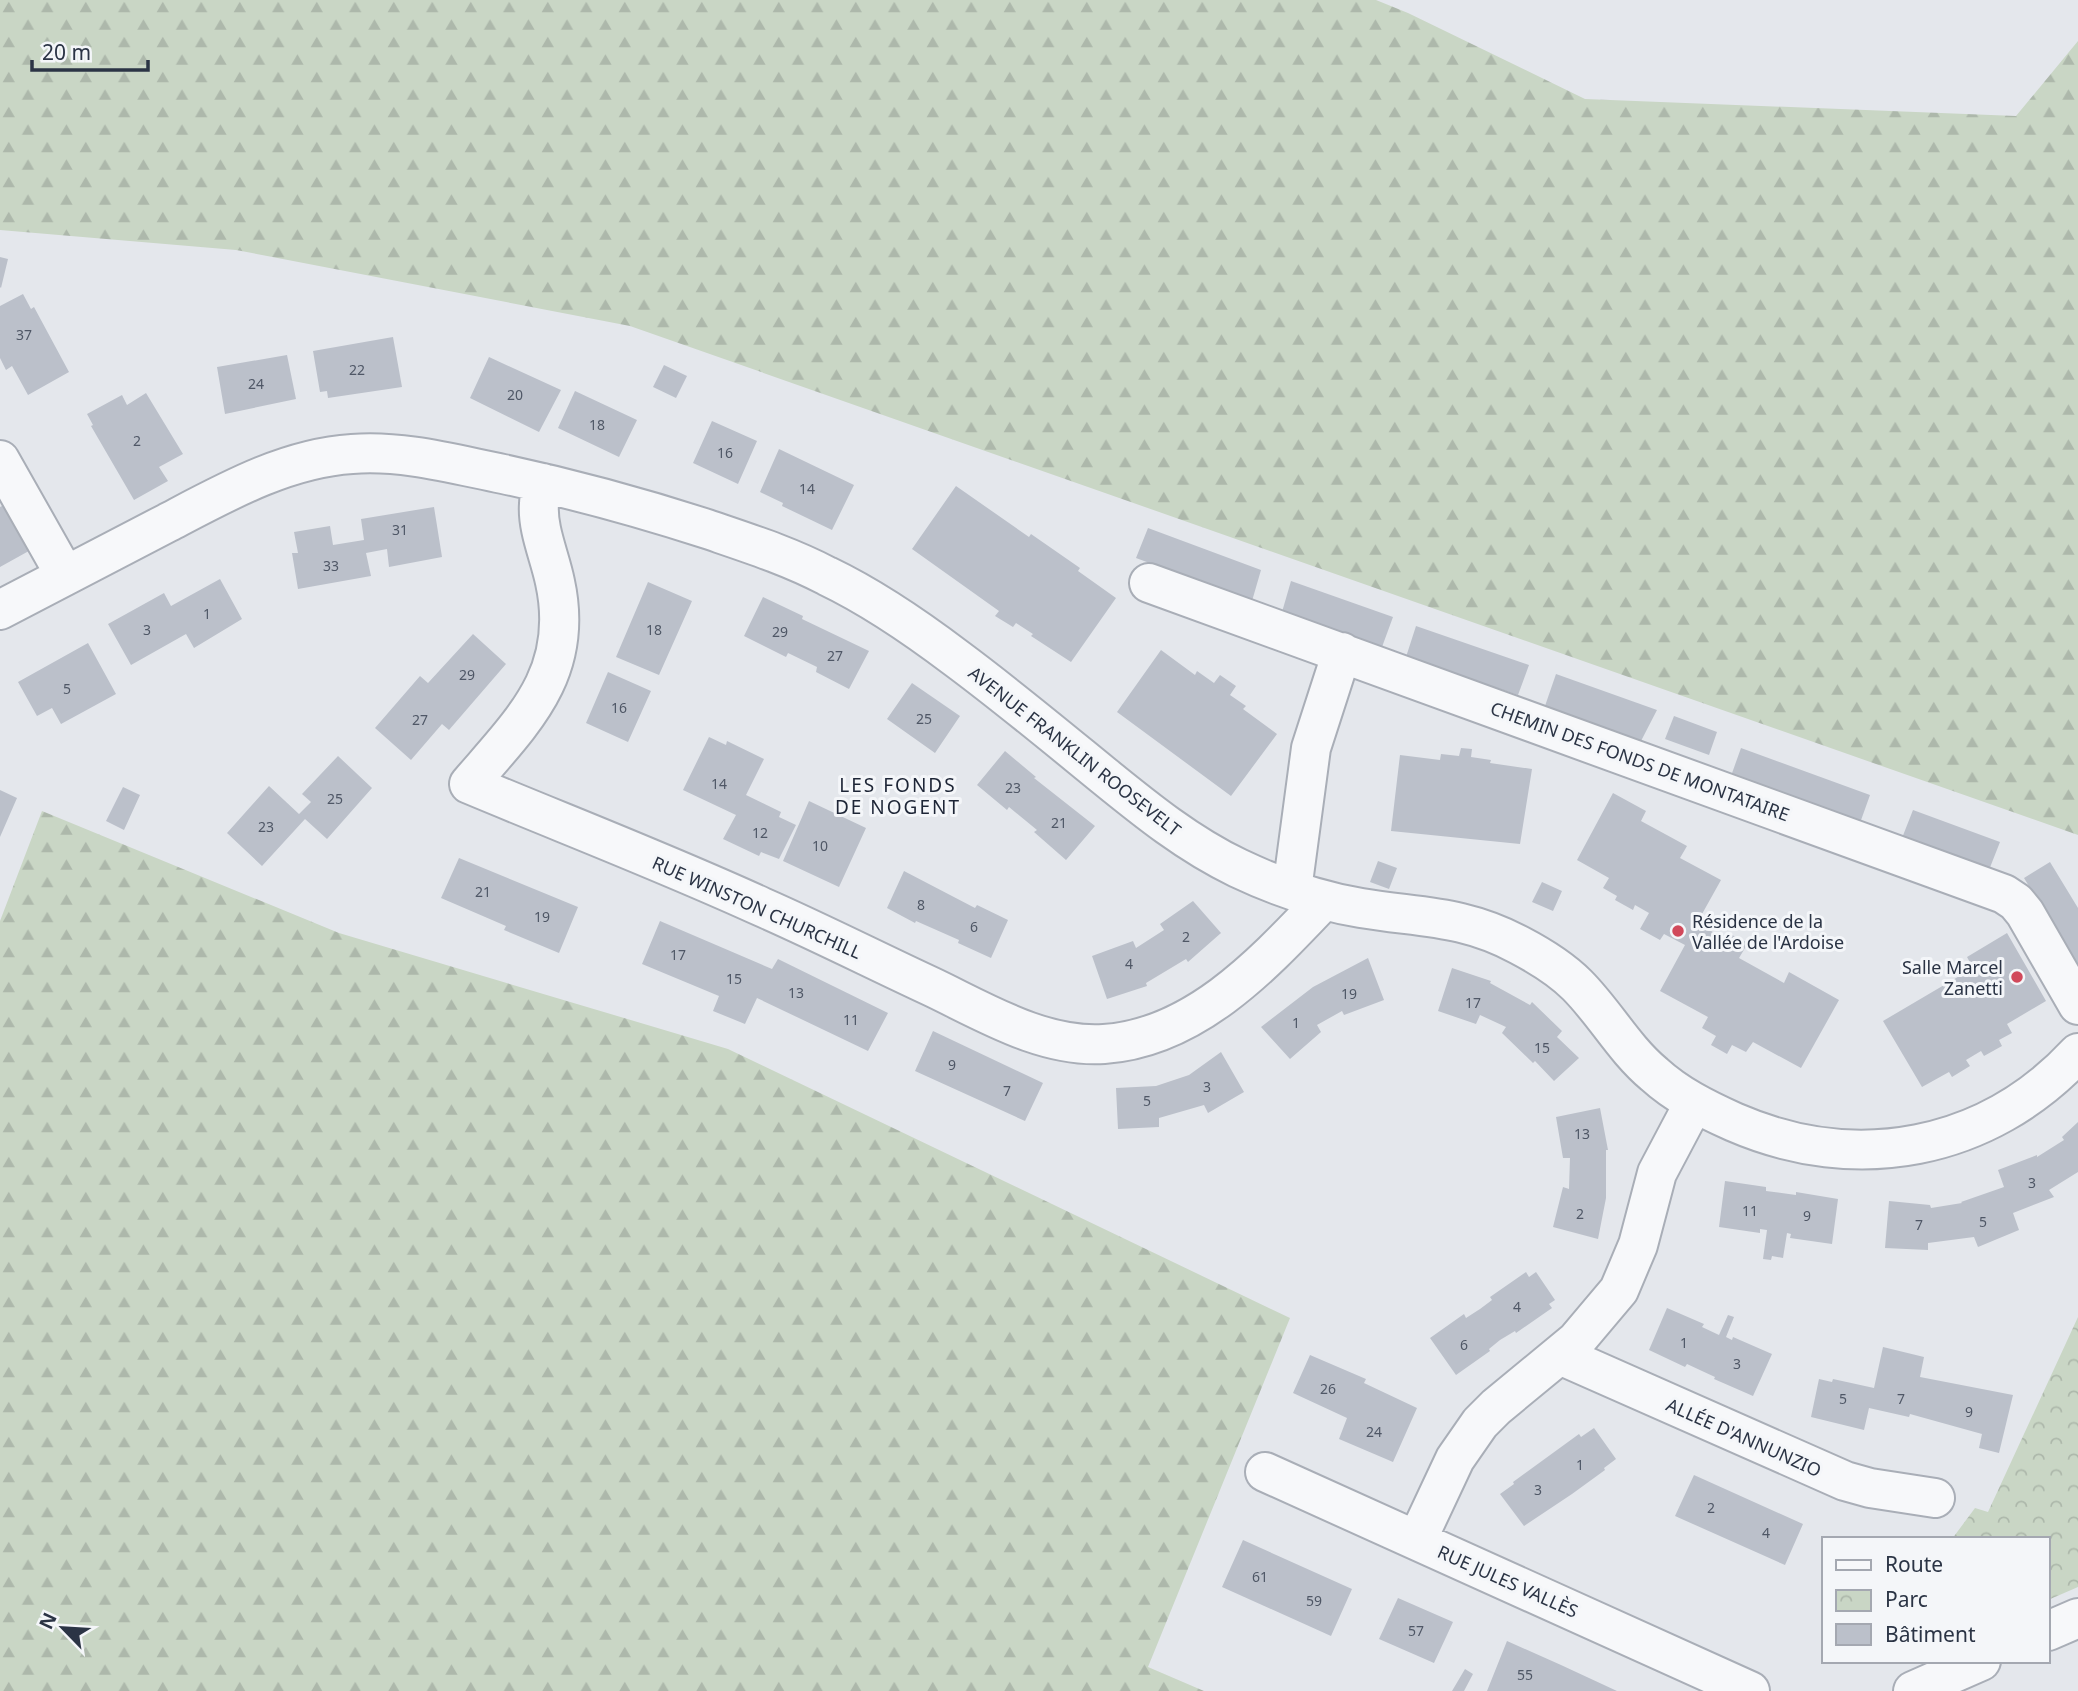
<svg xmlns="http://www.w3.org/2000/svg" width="2078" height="1691" font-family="'Noto Sans',sans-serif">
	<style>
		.forest { fill: url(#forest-firs) }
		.park { fill: url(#park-crowns) }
		.building { fill: #bbc0ca }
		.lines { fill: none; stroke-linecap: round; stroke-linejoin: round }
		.minor-casing { stroke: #a9aeb7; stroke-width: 42 }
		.minor { stroke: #f7f8fa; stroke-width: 38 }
		.poi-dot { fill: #d1495b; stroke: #f4f6f9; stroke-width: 2.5 }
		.labels { text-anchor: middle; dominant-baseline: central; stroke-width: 6; stroke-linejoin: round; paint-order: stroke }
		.number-label { font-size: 14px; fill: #4f5766 }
		.street-label { font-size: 18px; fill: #2b3445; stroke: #f4f6f9 }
		.poi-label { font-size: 18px; fill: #2b3445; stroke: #f4f6f9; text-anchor: start }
		.neighbourhood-label { font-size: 19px; letter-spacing: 2px; fill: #1d2536; stroke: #f4f6f9 }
	</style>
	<defs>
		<pattern id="forest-firs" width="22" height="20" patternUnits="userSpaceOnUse" patternTransform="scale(1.75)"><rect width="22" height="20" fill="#c9d6c5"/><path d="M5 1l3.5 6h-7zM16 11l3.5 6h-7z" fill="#adb8ab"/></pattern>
		<pattern id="park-crowns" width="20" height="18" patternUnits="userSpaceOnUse" patternTransform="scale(1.75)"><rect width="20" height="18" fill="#c9d6c5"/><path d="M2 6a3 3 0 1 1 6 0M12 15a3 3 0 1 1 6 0" fill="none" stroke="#adb8ab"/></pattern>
	</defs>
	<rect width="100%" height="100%" fill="#e4e7ec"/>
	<path class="forest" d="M0,0H1376L1408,13L1585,99L2016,116L2078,41V835L630,326L236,250L0,230Z
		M42,811L339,933L728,1049L1290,1318L1148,1667L1204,1691H0V921Z"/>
	<path class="park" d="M2078,1317V1587L2048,1600V1539H1952L1975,1508L1988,1512Z"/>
	<path class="building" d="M0,257L8,259L1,288L0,287Z
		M23,294L31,309L34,307L69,372L28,395L12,366L6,370L0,358V306Z
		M393,337L402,387L328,398L327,391L320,392L313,351Z
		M287,355L296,399L225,414L217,367Z
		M489,357L561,390L539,432L470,398Z
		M664,365L687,376L676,398L653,387Z
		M575,391L637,420L619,457L558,428Z
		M146,393L183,454L159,467L168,481L134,500L91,426L93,425L87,414L122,395L127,405Z
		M712,421L757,441L738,484L693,463Z
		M779,449L854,485L832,530L782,506L783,503L760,492Z
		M956,486L1029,537L1031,534L1080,568L1078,571L1116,598L1071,662L1031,636L1033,634L1016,623L1013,627L995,616L999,611L912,549Z
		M10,502L36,547L0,567V507Z
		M434,507L442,557L389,567L387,549L366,553L371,576L298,589L292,553H298L294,532L330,526L333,545L364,540L361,519Z
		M1148,528L1261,570L1252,601L1136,558Z
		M220,579L242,619L194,648L186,634L131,665L108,624L164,593L171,606Z
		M1291,581L1393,617L1382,647L1282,612Z
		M648,582L692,601L659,675L616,657Z
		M763,597L803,616L802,619L869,651L849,689L816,672L817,667L788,653L786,657L744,636Z
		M1416,626L1529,665L1518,695L1406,657Z
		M473,634L506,664L449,730L442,724L411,760L375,728L420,676L428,683Z
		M88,643L116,694L61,724L52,708L37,716L18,682Z
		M1161,650L1195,675L1197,671L1214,683L1220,675L1236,686L1230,695L1246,706L1243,709L1277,734L1231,796L1117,712Z
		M608,672L651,691L628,742L586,723Z
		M1556,674L1657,710L1641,741L1545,706Z
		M912,683L960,716L935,753L887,719Z
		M1674,716L1717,732L1709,755L1665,739Z
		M709,737L726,745L727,741L764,759L746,795L781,812L779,817L796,825L779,859L761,852L759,856L723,839L736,815L683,790Z
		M1461,748L1472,749L1471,757L1491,760L1490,763L1532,769L1520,844L1391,831L1400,755L1440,760L1441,754L1459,756Z
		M1741,748L1870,795L1860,823L1731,776Z
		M1005,751L1036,777L1034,778L1095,826L1066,860L1034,832L1037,830L1009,807L1007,810L977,785Z
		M338,756L372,788L327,839L305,819L262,866L227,833L269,786L299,814L311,802L302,794Z
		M123,787L140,795L124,830L106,821Z
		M0,790L17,798L0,837Z
		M1613,793L1646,811L1641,821L1687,846L1680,858L1721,880L1697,923L1727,940L1730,934L1748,943L1739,958L1784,983L1789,972L1839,1000L1801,1068L1753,1042L1746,1052L1732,1045L1727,1054L1711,1045L1716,1036L1702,1028L1708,1017L1660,991L1685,945L1664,934L1660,940L1640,929L1649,913L1635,905L1633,910L1615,900L1617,896L1603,888L1609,878L1577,860Z
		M809,801L866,828L839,887L783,861Z
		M1913,810L2000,842L1989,870L1902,838Z
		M459,858L578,907L559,953L504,930L506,926L441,898Z
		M1378,861L1397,868L1389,889L1370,882Z
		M2050,862L2078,908V967L2024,878Z
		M904,871L975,908L977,905L1008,920L991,958L958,943L959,940L916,921L915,923L887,908Z
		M1542,882L1562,891L1553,911L1532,902Z
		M1193,901L1221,933L1188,962L1186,959L1146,983L1147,986L1107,999L1092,956L1133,941L1136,948L1164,930L1160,924Z
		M660,921L772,969L778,959L888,1013L868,1051L757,998L745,1024L713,1011L719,996L642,964Z
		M2007,933L2046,1001L2007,1024L2012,1033L1999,1040L2002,1046L1984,1056L1981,1051L1966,1060L1970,1066L1952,1077L1949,1072L1922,1087L1883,1021L1973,968L1967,957Z
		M1368,958L1384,1000L1344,1015L1342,1011L1317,1025L1321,1032L1290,1059L1261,1027L1313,987Z
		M1452,968L1491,981L1490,983L1530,1005L1532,1002L1562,1031L1557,1037L1579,1058L1554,1081L1535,1061L1533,1063L1502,1033L1506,1027L1480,1015L1476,1024L1438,1011Z
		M933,1031L1043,1083L1025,1121L915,1071Z
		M1221,1052L1244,1092L1208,1113L1204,1105L1159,1118V1127L1118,1129L1116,1088L1156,1086L1189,1075Z
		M1600,1108L1608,1150H1606V1198L1598,1239L1553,1227L1563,1187L1569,1189L1570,1158H1563L1556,1117Z
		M2078,1122V1172L2049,1190L2054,1197L2013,1213L2019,1230L1978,1247L1974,1237L1928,1243V1250L1885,1248L1889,1201L1930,1205L1931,1208L1962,1203L1961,1202L2004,1187L1998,1170L2037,1155V1157L2064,1140L2062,1137Z
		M1725,1181L1766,1187V1191L1796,1195V1192L1838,1199L1832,1244L1790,1238L1791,1234L1787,1233L1783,1258L1772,1256L1771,1260L1763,1259L1767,1230L1760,1229V1233L1719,1227Z
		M1526,1272L1529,1277L1536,1272L1555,1300L1549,1304L1552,1308L1516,1333L1515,1331L1500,1340L1489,1349L1490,1351L1456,1375L1430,1338L1464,1314L1466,1318L1480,1309L1492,1300L1490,1297Z
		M1667,1308L1704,1324L1702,1327L1719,1335L1728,1315L1734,1317L1726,1337L1732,1340L1733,1337L1772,1354L1753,1396L1714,1379L1715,1377L1702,1371L1687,1364L1685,1367L1649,1350Z
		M1883,1347L1924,1357L1920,1377L2013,1395L1999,1453L1979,1448L1982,1434L1910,1414L1909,1417L1869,1408L1864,1430L1811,1417L1819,1379L1832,1382L1833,1379L1874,1388Z
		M1310,1355L1366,1379L1364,1383L1417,1408L1393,1462L1339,1439L1347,1418L1293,1393Z
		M1594,1428L1616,1459L1604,1468L1605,1470L1572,1494L1524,1526L1500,1494L1514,1484L1513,1482L1579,1434L1581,1437Z
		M1694,1475L1803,1524L1785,1565L1675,1516Z
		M1243,1540L1352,1589L1331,1636L1222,1587Z
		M1398,1598L1453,1622L1434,1663L1379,1639Z
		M1507,1641L1561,1665L1617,1691H1487Z
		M1465,1669L1473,1674L1464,1691H1452Z"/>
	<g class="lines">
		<g class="minor-casing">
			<path id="minor" d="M0,460L65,575
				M543,483C542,489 539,497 539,504C537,529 550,557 555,582C575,673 523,721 469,784C567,825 666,863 762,907C819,932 874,960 930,986C983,1011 1042,1048 1104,1044C1196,1038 1265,962 1324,900
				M1149,583L2004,894L2016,902L2025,913L2078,1005
				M0,610C55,581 111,552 167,523C224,493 286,458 352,454C403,450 453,464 503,474C573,489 639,507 707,529C748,543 789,556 827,576C873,598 915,627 956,658C1006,695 1054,735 1103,775C1146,810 1188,844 1238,868C1276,886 1319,901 1361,908C1421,918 1463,915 1519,945C1540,956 1561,969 1577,985C1605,1013 1624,1049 1654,1074C1677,1095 1705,1109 1734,1122C1856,1175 1987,1151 2078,1053
				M1292,890L1311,748L1342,652
				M1560,1355L1845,1481L1870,1488L1935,1498
				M1265,1472L1750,1691
				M1417,1540L1455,1459L1480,1423L1496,1407L1576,1341L1619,1290L1638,1245L1657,1173L1694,1103
				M2048,1631L2078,1618
				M1913,1691L1981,1661"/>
		</g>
		<use href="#minor" class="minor"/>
	</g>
	<g class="poi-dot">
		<circle cx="1678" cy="931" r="7"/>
		<circle cx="2017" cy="977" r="7"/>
	</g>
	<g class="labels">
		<g class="number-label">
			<text x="24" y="334">37</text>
			<text x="357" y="369">22</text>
			<text x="256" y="383">24</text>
			<text x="515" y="394">20</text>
			<text x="597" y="424">18</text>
			<text x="137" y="440">2</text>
			<text x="725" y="452">16</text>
			<text x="807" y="488">14</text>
			<text x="400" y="529">31</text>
			<text x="331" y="565">33</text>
			<text x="207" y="613">1</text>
			<text x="147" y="629">3</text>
			<text x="654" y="629">18</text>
			<text x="780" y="631">29</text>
			<text x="835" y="655">27</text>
			<text x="467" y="674">29</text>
			<text x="67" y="688">5</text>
			<text x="619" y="707">16</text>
			<text x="924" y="718">25</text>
			<text x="420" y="719">27</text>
			<text x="719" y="783">14</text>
			<text x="1013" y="787">23</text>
			<text x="335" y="798">25</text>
			<text x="1059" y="822">21</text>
			<text x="266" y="826">23</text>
			<text x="760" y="832">12</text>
			<text x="820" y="845">10</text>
			<text x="483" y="891">21</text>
			<text x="921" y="904">8</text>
			<text x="542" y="916">19</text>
			<text x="974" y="926">6</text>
			<text x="1186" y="936">2</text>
			<text x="678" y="954">17</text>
			<text x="1129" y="963">4</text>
			<text x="734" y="978">15</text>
			<text x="796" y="992">13</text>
			<text x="1349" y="993">19</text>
			<text x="1473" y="1002">17</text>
			<text x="851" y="1019">11</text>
			<text x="1296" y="1022">1</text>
			<text x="1542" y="1047">15</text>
			<text x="952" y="1064">9</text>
			<text x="1207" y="1086">3</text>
			<text x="1007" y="1090">7</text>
			<text x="1147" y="1100">5</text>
			<text x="1582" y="1133">13</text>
			<text x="2032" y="1182">3</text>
			<text x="1750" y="1210">11</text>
			<text x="1580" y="1213">2</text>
			<text x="1807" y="1215">9</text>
			<text x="1983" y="1221">5</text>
			<text x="1919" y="1224">7</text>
			<text x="1517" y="1306">4</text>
			<text x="1684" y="1342">1</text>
			<text x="1464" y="1344">6</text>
			<text x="1737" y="1363">3</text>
			<text x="1328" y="1388">26</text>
			<text x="1843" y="1398">5</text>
			<text x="1901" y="1398">7</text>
			<text x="1969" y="1411">9</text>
			<text x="1374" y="1431">24</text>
			<text x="1580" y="1464">1</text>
			<text x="1538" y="1489">3</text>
			<text x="1711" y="1507">2</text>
			<text x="1766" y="1532">4</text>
			<text x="1260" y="1576">61</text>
			<text x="1314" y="1600">59</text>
			<text x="1416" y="1630">57</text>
			<text x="1525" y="1674">55</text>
		</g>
		<g class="street-label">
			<text transform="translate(1075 751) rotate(38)">AVENUE FRANKLIN ROOSEVELT</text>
			<text transform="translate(1640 761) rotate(20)">CHEMIN DES FONDS DE MONTATAIRE</text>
			<text transform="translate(757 907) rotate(24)">RUE WINSTON CHURCHILL</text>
			<text transform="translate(1744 1437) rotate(24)">ALLÉE D'ANNUNZIO</text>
			<text transform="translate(1508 1581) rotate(24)">RUE JULES VALLÈS</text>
		</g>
		<g class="poi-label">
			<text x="1692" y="921">Résidence de la<tspan x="1692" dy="21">Vallée de l'Ardoise</tspan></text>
			<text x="2003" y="967" text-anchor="end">Salle Marcel<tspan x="2003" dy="21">Zanetti</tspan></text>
		</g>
		<g class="neighbourhood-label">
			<text x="898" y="785">LES FONDS<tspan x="898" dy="22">DE NOGENT</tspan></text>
		</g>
	</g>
	<rect x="1822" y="1537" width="228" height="126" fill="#f4f6f9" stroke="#a4a8b1" stroke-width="2"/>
	<rect x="1836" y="1560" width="35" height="10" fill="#f7f8fa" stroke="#a4a8b1" stroke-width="2"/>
	<text x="1885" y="1572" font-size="21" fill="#2b3445">Route</text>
	<rect x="1836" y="1590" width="35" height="21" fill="url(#park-crowns)" stroke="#a4a8b1" stroke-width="2"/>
	<text x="1885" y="1607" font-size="21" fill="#2b3445">Parc</text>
	<rect x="1836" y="1624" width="35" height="21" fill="#bbc0ca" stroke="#a4a8b1" stroke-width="2"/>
	<text x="1885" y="1642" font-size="21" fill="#2b3445">Bâtiment</text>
	<g transform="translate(63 1628) rotate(295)" stroke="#f4f6f9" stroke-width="5" paint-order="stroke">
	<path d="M0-5L12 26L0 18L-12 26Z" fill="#2b3445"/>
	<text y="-10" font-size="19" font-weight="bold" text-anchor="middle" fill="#2b3445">N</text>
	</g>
	<path d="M32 60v10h116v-10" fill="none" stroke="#2b3445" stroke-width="3.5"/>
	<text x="42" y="60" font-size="21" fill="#2b3445" stroke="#f4f6f9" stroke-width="5" paint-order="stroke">20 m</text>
</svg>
